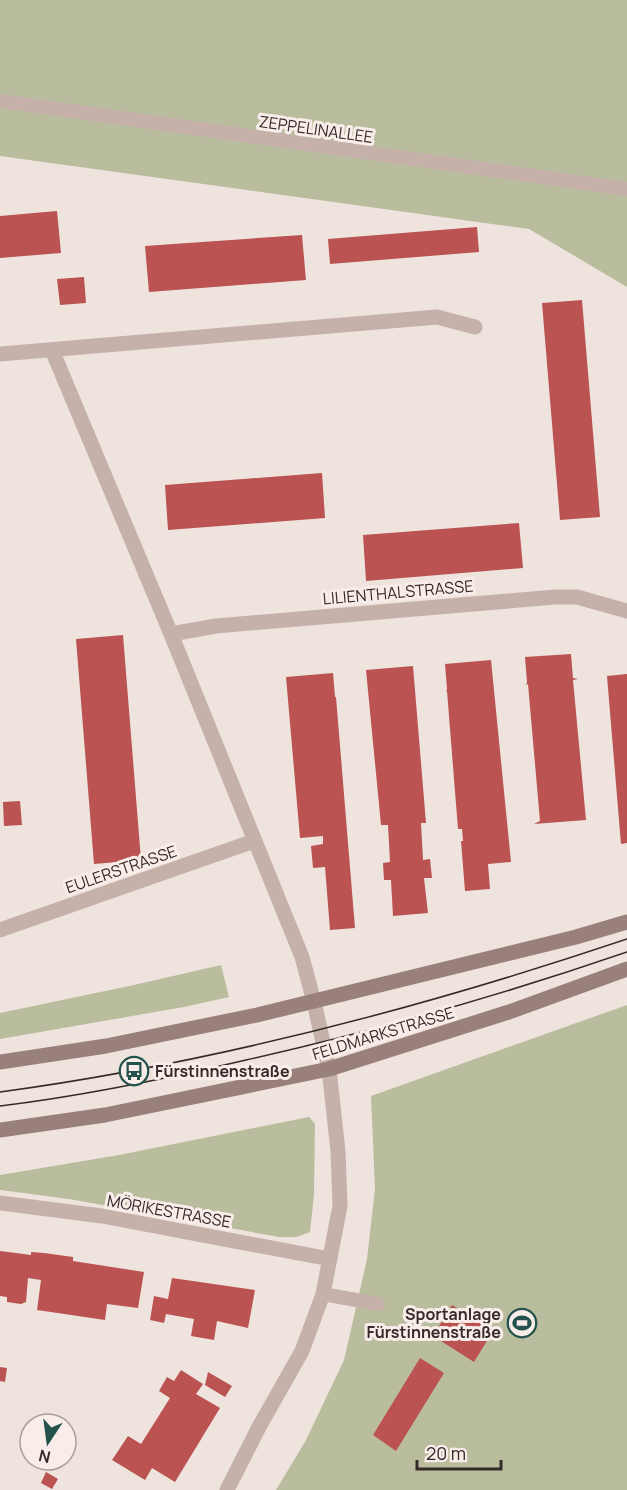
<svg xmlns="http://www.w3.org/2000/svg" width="627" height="1490" font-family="Manrope,sans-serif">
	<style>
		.green { fill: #b9bd9e }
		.building { fill: #ba5351 }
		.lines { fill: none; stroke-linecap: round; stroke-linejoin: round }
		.service { stroke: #c6b1aa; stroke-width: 14 }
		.minor { stroke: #c6b1aa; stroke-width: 15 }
		.secondary { stroke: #9a807b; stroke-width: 15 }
		.tram { stroke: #352a29; stroke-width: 1.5 }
		.labels { text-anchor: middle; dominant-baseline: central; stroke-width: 6; stroke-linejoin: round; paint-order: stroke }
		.street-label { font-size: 16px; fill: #352a29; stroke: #f8ede9 }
		.poi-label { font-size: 16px; font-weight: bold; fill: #352a29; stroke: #f8ede9; text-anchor: start }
	</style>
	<rect width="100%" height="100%" fill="#efe3dd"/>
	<path class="green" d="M0,0H627V287L529,229L0,156Z
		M221,965L229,997L184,1007L0,1039V1013L134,985Z
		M627,1005V1490H276L305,1442L344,1360L367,1259L375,1189L371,1096Z
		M309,1117L315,1124L314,1195L310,1232L297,1237H279L69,1199L0,1190V1175L119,1155Z"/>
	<path class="building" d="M57,211L61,253L0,258V216Z
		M477,227L479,252L330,264L328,239Z
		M302,235L306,280L149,292L145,246Z
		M84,277L86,303L60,305L57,279Z
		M582,300L600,517L560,520L542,303Z
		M322,473L325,518L168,530L165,485Z
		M519,523L523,568L366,581L363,535Z
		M123,635L141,860L94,864L76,639Z
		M571,654L573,678L578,679L573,680L586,820L534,824L540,821L528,684L526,685L527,682L525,657Z
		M491,660L511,862L488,864L490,889L465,891L461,841H463L462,829H458L447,691L446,692L447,689L445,664Z
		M413,666L426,823H421L423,860L430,859L432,878H424L428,913L393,916L391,880H384L383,863L390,862L388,825H381L366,670Z
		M333,673L335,697H336L355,928L330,930L325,867L313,868L311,846L323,844V836L300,838L286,677Z
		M627,674V843L621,844L607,676Z
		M20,801L22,825L4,826L3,802Z
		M0,1251L31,1255V1252L44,1253L73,1257V1261L144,1272L138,1308L107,1304L105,1320L37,1310L41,1280L28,1278L26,1302L21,1304L7,1302V1297L0,1296Z
		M172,1278L255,1290L248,1328L217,1321L214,1340L191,1336L194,1319L166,1314L164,1323L150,1320L154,1296L168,1299Z
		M452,1305L493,1331L474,1362L433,1336Z
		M420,1358L444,1373L396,1451L373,1435Z
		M0,1367L7,1368L5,1382L0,1381Z
		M181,1370L203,1384L196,1394L220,1408L175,1482L152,1468L145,1480L112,1460L128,1436L141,1444L170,1398L159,1391L167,1377L174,1381Z
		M208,1372L232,1386L225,1397L205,1385Z
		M46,1472L58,1479L52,1489L41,1483Z"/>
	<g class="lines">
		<path class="service" d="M0,101L627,189
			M323,1294L378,1304"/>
		<path class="minor" d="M52,350L171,634L302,957L314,1002L329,1069L338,1151L340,1206L323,1294L302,1351L259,1427L227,1490
			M0,354L437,317L475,327
			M171,634L216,626L555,597H577L627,611
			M0,930L254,841
			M0,1203L102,1216L330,1259"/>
		<path class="secondary" d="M0,1062L106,1046L257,1015L576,937L627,922
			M0,1130L105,1115L329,1069L509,1012L627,969"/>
		<path class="tram" d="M0,1092C214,1063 422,1008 627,939
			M0,1106C83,1096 165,1079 246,1060C375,1031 502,995 627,952"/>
	</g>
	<defs>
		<g id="bus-ring" transform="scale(1.5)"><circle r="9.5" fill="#f8ede9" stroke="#22524b" stroke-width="1.5"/><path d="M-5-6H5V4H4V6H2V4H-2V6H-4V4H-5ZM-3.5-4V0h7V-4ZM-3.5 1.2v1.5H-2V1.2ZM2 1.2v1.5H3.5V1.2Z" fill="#22524b"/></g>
		<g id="stadium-ring" transform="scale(1.5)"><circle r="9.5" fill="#f8ede9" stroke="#22524b" stroke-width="1.5"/><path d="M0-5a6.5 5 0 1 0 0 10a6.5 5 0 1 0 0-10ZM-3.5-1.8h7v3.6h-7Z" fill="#22524b"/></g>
	</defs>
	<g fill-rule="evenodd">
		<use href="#bus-ring" x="134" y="1071"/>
		<use href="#stadium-ring" x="522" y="1323"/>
	</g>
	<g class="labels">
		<g class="street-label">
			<text transform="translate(316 129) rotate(8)">ZEPPELINALLEE</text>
			<text transform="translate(398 592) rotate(-5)">LILIENTHALSTRASSE</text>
			<text transform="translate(121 869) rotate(-19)">EULERSTRASSE</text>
			<text transform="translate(383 1033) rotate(-17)">FELDMARKSTRASSE</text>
			<text transform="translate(169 1211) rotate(10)">MÖRIKESTRASSE</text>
		</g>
		<g class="poi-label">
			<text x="155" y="1071">Fürstinnenstraße</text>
			<text x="501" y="1314" text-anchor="end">Sportanlage<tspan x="501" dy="18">Fürstinnenstraße</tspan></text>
		</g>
	</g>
	<g transform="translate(48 1442) rotate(193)"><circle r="28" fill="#f8ede9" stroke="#aa9f9c" stroke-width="1.5"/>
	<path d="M0-4.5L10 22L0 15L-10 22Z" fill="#22524b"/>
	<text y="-9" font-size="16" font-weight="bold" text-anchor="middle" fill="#352a29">N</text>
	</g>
	<path d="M417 1460v9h84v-9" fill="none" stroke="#352a29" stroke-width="3"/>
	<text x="426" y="1460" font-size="18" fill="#352a29" stroke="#f8ede9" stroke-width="4.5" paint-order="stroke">20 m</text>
</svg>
